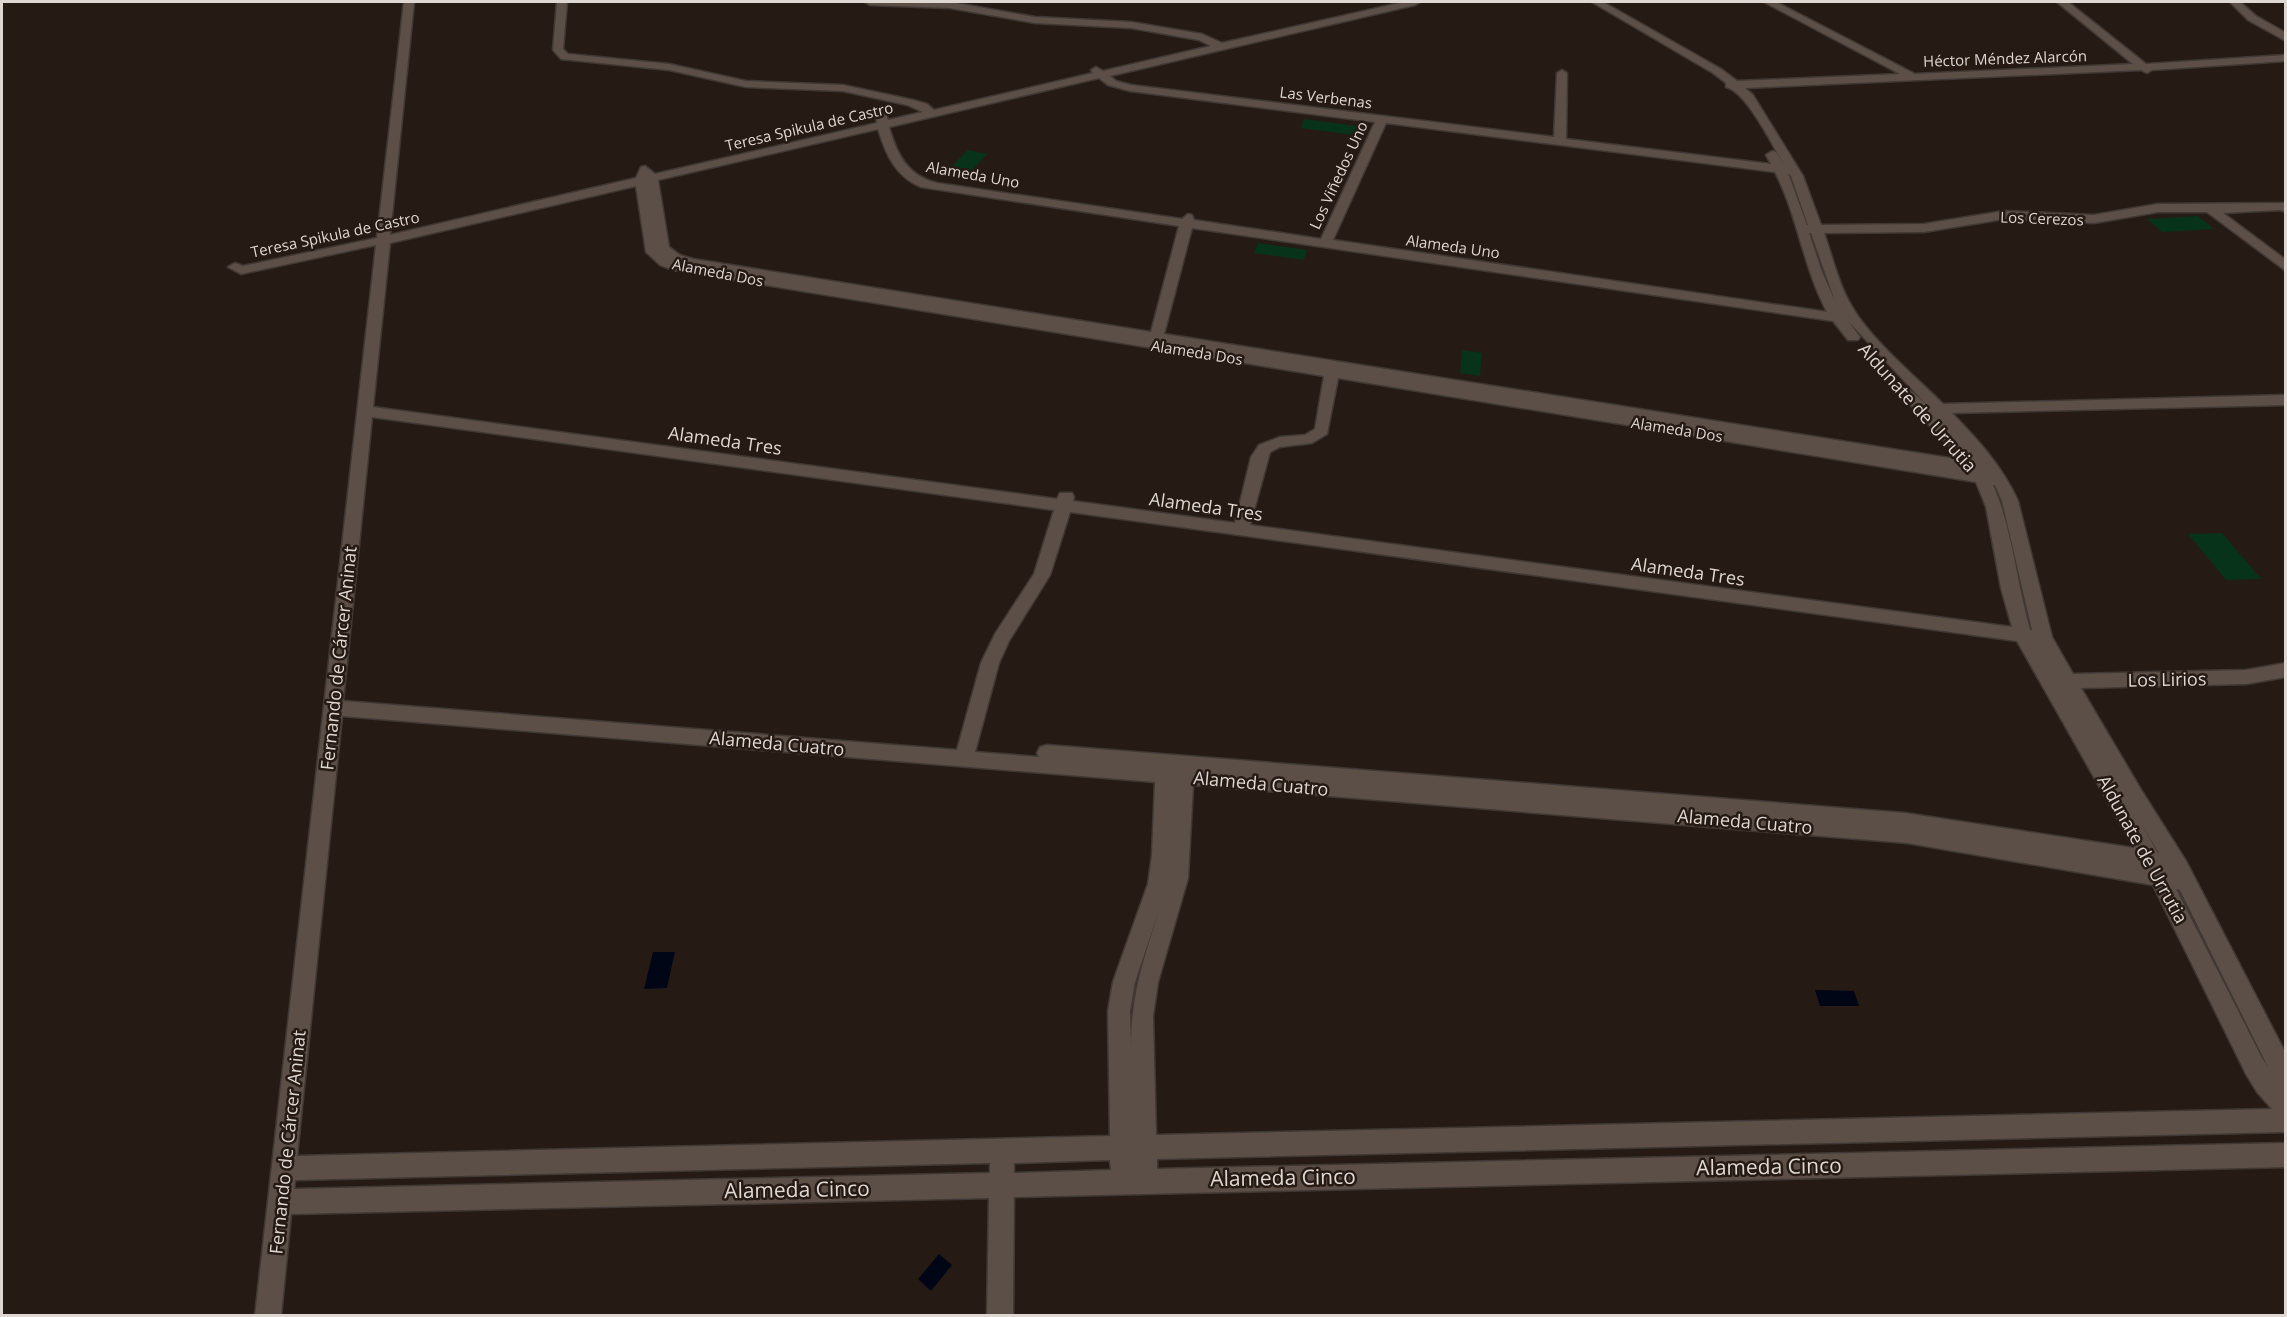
<svg xmlns="http://www.w3.org/2000/svg" width="2287" height="1317" font-family="'Open Sans',sans-serif">
	<style>
		.green { fill: #07331b }
		.water { fill: #000615 }
		.lines { fill: none; stroke-linecap: round; stroke-linejoin: round }
		.minor-casing { stroke: #403834; stroke-width: 3 }
		.minor { fill: #5c4f47; fill-rule: evenodd }
		.labels { text-anchor: middle; dominant-baseline: central; stroke-width: 5; stroke-linejoin: round; paint-order: stroke }
		.far-street-label { font-size: 15px; fill: #dfd7d2; stroke: #261b14 }
		.street-label { font-size: 18px; fill: #dfd7d2; stroke: #261b14 }
		.near-street-label { font-size: 21px; fill: #dfd7d2; stroke: #261b14 }
	</style>
	<rect width="100%" height="100%" fill="#261b14"/>
	<path class="green" d="M1304,119L1357,126L1354,135L1301,128Z
		M968,150L987,154L965,178L945,173Z
		M2198,216L2214,229L2162,232L2147,219Z
		M1258,243L1307,250L1304,260L1254,253Z
		M1462,350L1482,353L1480,376L1460,373Z
		M2222,533L2261,579L2226,580L2188,534Z"/>
	<path class="water" d="M653,952H675L667,988L644,989Z
		M1815,990L1854,991L1859,1006H1820Z
		M939,1254L952,1265L931,1291L918,1279Z"/>
	<g class="lines">
		<g class="minor-casing">
			<path id="minor" d="M404,2H414L390,235L636,178L641,167L645,166L655,174L877,123L876,116L882,113L886,114L888,120L923,112L907,105L843,91L746,87L669,70L561,59L553,50L557,2H567L563,49L568,54L669,64L746,81L843,85L913,100L927,104L934,110L1093,73L1091,70L1096,67L1103,71L1211,46L1199,40L1131,28L1035,23L950,8L870,5L865,2H950L1035,17L1131,22L1202,34L1222,43L1404,2H1420L1415,5L1110,76L1116,81L1131,85L1554,137L1557,73L1562,70L1567,73L1566,139L1771,164L1766,155L1772,151L1776,152L1785,166C1773,147 1747,92 1726,87V83L1713,73L1592,2H1603L1721,69L1737,81L1900,74L1764,2H1776L1915,74L2133,64L2057,2H2068L2146,64L2286,55V61L2152,70L2147,73L2141,70L1745,88L1753,95L1803,176L1821,225L1924,224L2004,211L2094,215L2158,204L2286,203V212L2280,210L2223,213L2286,260V271L2207,212H2158L2094,223L2004,219L1924,232L1824,233C1833,258 1839,287 1854,310C1873,341 1916,377 1943,404L2286,395V405L1952,413C1979,441 2002,466 2018,501L2052,637L2073,674L2246,670L2286,663V677L2246,684L2081,688L2140,788L2186,861L2286,1054V1132L1157,1159V1169L2286,1143V1167L1014,1197L1013,1316H987L989,1198L291,1214L281,1316H255L376,245L241,274L228,267L235,263L243,266L377,238ZM1099,78L1108,85L1130,91L1375,122L1321,239L1194,220L1192,215L1188,214L1182,219L937,183C908,176 897,155 889,127ZM1386,123L1775,172C1798,217 1803,267 1827,312L1333,240ZM878,129C886,155 896,177 921,187L1179,226L1151,332L693,259L680,255L669,247L658,180ZM1788,173L1791,176L1808,225H1807ZM636,186L646,252L660,265L673,270L1324,376L1315,429L1305,435L1280,437L1259,445L1251,457L1235,523L1073,501L1074,497L1072,493H1060L1057,499L373,407L390,243ZM1192,228L1833,321L1848,340H1858L1860,337L1848,321L1927,405L1914,393L1909,391L1902,396L1962,460L1164,334ZM1809,233H1811L1835,301L1822,272ZM1338,378L1976,482L1986,507L2001,588L2012,627L1250,525L1270,452L1280,447L1312,443L1327,434ZM372,417L1054,510L1034,574L995,634L981,663L957,750L343,701ZM1993,485H1995L2002,501L2032,630H2030C2017,584 2012,527 1993,485ZM1070,512L2017,641L2134,848L1905,813L1047,745L1040,747L1037,753L1039,757L975,752L999,663L1009,641L1050,575ZM342,716L1155,782L1152,855L1148,884L1113,982L1108,1011L1110,1136L297,1156ZM1193,785L1907,843L2153,885L2246,1074L2257,1092L2272,1109L1156,1135L1153,1016L1158,982L1188,878ZM2140,822L2159,853H2158ZM2176,889L2180,890L2268,1067L2262,1058ZM1159,910C1144,959 1131,994 1131,1046L1130,1011L1135,982ZM1110,1160L1111,1170L1014,1173V1163ZM990,1163V1173L294,1189L295,1180Z
				M2230,2H2240L2256,16L2286,33V41L2248,20Z"/>
		</g>
		<use href="#minor" class="minor"/>
	</g>
	<g class="labels">
		<g class="far-street-label">
			<text transform="translate(2005 58) rotate(-2)">Héctor Méndez Alarcón</text>
			<text transform="translate(1326 97) rotate(7)">Las Verbenas</text>
			<text transform="translate(809 126) rotate(-13)">Teresa Spikula de Castro</text>
			<text transform="translate(973 174) rotate(10)">Alameda Uno</text>
			<text transform="translate(1338 175) rotate(-65)">Los Viñedos Uno</text>
			<text transform="translate(2042 218) rotate(2)">Los Cerezos</text>
			<text transform="translate(335 234) rotate(-12)">Teresa Spikula de Castro</text>
			<text transform="translate(1453 246) rotate(8)">Alameda Uno</text>
			<text transform="translate(718 272) rotate(11)">Alameda Dos</text>
			<text transform="translate(1197 352) rotate(9)">Alameda Dos</text>
			<text transform="translate(1677 429) rotate(9)">Alameda Dos</text>
		</g>
		<g class="street-label">
			<text transform="translate(1918 407) rotate(48)">Aldunate de Urrutia</text>
			<text transform="translate(725 440) rotate(8)">Alameda Tres</text>
			<text transform="translate(1206 506) rotate(8)">Alameda Tres</text>
			<text transform="translate(1688 571) rotate(8)">Alameda Tres</text>
			<text transform="translate(338 658) rotate(-84)">Fernando de Cárcer Aninat</text>
			<text transform="translate(2167 679) rotate(-1)">Los Lirios</text>
			<text transform="translate(777 743) rotate(5)">Alameda Cuatro</text>
			<text transform="translate(1261 783) rotate(5)">Alameda Cuatro</text>
			<text transform="translate(1745 821) rotate(5)">Alameda Cuatro</text>
			<text transform="translate(2143 849) rotate(61)">Aldunate de Urrutia</text>
			<text transform="translate(287 1142) rotate(-84)">Fernando de Cárcer Aninat</text>
		</g>
		<g class="near-street-label">
			<text transform="translate(1769 1166) rotate(-1)">Alameda Cinco</text>
			<text transform="translate(1283 1177) rotate(-1)">Alameda Cinco</text>
			<text transform="translate(797 1189) rotate(-1)">Alameda Cinco</text>
		</g>
	</g>
	<rect width="2287" height="1317" fill="none" stroke="#dfd7d2" stroke-width="6"/>
</svg>
